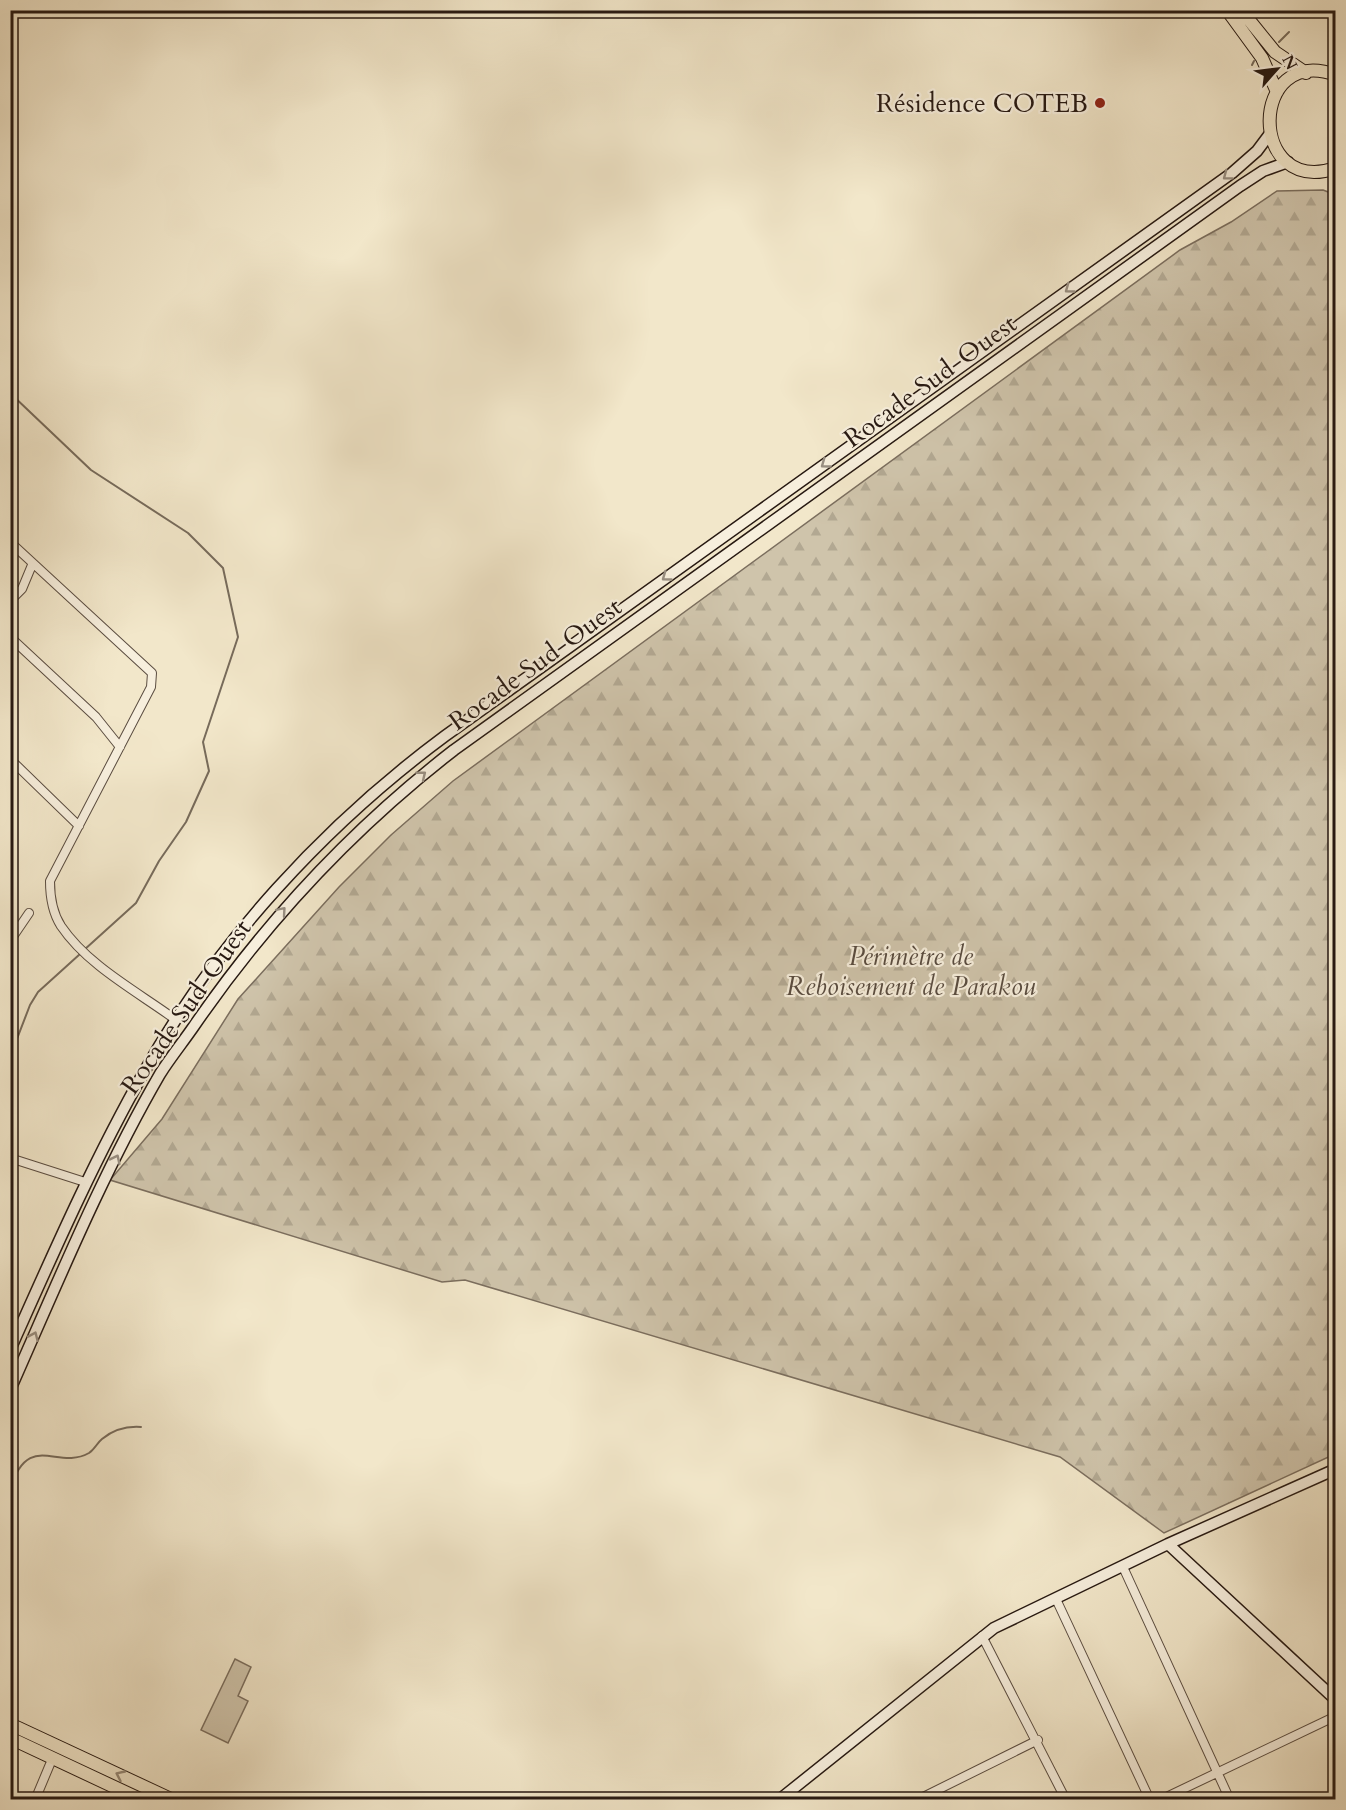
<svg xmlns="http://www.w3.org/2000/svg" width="1346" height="1810" font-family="Cardo,serif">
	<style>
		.forest { fill: url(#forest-firs); stroke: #7b6e5e; stroke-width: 1.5 }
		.garden { fill: #cfc4ab; stroke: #7b6e5e; stroke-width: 1.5 }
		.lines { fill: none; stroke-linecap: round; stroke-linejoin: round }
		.stream { stroke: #776b5b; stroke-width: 2 }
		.street-casing { stroke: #5a4c40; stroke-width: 10 }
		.secondary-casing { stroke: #271912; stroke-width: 13 }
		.primary-casing { stroke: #271912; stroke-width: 14 }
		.street { stroke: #f7efdd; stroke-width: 8 }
		.secondary { stroke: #f7efdd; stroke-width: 10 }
		.primary { stroke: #f2e7ca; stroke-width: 12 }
		.oneway { stroke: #998f82 }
		.oneway2 { stroke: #978a77 }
		.poi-dot { fill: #8f2418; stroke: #f7efdd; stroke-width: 2 }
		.labels { text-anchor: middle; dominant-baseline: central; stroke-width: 4.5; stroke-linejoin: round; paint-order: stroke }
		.poi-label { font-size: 26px; fill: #271912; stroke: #f7efdd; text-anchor: end }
		.street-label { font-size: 26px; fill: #271912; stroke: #f7efdd }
		.park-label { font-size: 26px; font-style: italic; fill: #594c40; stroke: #f7efdd }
	</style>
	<defs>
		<pattern id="forest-firs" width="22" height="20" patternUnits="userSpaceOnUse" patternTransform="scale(1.5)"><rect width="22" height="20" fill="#cfc4ab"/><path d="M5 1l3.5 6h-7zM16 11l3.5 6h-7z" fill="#b2a892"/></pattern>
	</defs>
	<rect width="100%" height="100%" fill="#f2e7ca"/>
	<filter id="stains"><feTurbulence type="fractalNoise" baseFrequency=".00333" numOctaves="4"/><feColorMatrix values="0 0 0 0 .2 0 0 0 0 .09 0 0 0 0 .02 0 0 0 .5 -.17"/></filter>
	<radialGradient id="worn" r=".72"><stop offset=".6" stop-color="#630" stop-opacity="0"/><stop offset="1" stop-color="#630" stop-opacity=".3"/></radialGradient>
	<path class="forest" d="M1323,190L1336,195L1335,1454L1164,1533L1060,1457L465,1280L442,1282L110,1180L162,1119L238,999L339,887L391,835L453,781L1180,250L1231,222L1277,191Z"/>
	<path class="garden" d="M235,1659L251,1667L238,1696L248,1701L228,1743L201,1730Z"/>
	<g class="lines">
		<path class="stream" d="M1279,42L1289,32
			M1252,65L1254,61
			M10,393L91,470L188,533L223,568L238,637L203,742L209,771L186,822L159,861L136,903L84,950
			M10,1057L30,1005L38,992L80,954
			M10,1489C29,1430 57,1471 89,1453C95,1449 97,1443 102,1439C113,1430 127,1426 141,1427"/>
		<g class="street-casing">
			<path id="street" d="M10,542L152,673L151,687L50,881C50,897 52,912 61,926C88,966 138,992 176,1020
				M10,601L22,589L32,565
				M10,637L96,717L120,747
				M10,759L79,826
				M10,941L29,913
				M10,1158L85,1182
				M1123,1567L1230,1800
				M1056,1599L1150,1800
				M982,1636L1066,1800
				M35,1800L53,1757
				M917,1800L1038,1740
				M1160,1800L1336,1716"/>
		</g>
		<g class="secondary-casing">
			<path id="secondary" d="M10,1350C52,1256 93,1162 144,1072C217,942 325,825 445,736L1232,173L1257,151L1269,135
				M10,1390C57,1284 102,1174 160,1074C170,1058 183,1042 194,1026C267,920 352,829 454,750L1240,186L1263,171L1288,162
				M1168,1544L1336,1700
				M779,1800L994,1628L1168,1544L1336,1469"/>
		</g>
		<g class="primary-casing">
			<path id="primary" d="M1227,10L1262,58L1277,92
				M1241,10L1275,52L1306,73
				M1336,75C1248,43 1247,198 1336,168
				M10,1724L173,1800
				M10,1738L142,1800"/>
		</g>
		<use href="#street" class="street"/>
		<use href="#secondary" class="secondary"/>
		<use href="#primary" class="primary"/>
	</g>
	<defs><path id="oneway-chevron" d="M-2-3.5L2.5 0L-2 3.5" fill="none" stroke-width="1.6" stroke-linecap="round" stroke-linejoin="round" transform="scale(1.5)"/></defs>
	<g class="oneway">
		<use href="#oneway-chevron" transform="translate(1227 176) rotate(143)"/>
		<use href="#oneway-chevron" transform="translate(1069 289) rotate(144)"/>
		<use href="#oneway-chevron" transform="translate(825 464) rotate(144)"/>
		<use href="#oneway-chevron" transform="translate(666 577) rotate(144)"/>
		<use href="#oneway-chevron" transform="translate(422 775) rotate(-39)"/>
		<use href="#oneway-chevron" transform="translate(282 911) rotate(-49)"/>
		<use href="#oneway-chevron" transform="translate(116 1159) rotate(-64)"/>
		<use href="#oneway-chevron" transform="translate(34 1336) rotate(-66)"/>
	</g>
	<use class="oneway2" href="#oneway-chevron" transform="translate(120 1775) rotate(-155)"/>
	<circle class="poi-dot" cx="1100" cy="103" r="6"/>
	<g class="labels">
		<g class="poi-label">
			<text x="1088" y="103">Résidence COTEB</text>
		</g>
		<g class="street-label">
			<text transform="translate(930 381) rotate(-36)">Rocade Sud-Ouest</text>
			<text transform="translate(535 664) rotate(-36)">Rocade Sud-Ouest</text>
			<text transform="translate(186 1007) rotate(-55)">Rocade Sud-Ouest</text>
		</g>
		<g class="park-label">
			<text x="911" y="956">Périmètre de<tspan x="911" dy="30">Reboisement de Parakou</tspan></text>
		</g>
	</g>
	<rect width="1346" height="1810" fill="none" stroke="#f2e7ca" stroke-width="36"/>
	<rect x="12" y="12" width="1322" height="1786" fill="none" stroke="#271912" stroke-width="3"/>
	<rect x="18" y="18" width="1310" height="1774" fill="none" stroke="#271912" stroke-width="1.5"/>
	<g transform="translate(1277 69) rotate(62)" stroke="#f7efdd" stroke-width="4.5" paint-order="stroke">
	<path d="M0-4.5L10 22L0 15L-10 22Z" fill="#271912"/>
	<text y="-9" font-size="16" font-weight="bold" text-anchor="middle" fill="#271912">N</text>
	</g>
	<rect width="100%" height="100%" filter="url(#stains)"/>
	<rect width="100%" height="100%" fill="url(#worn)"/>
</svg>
